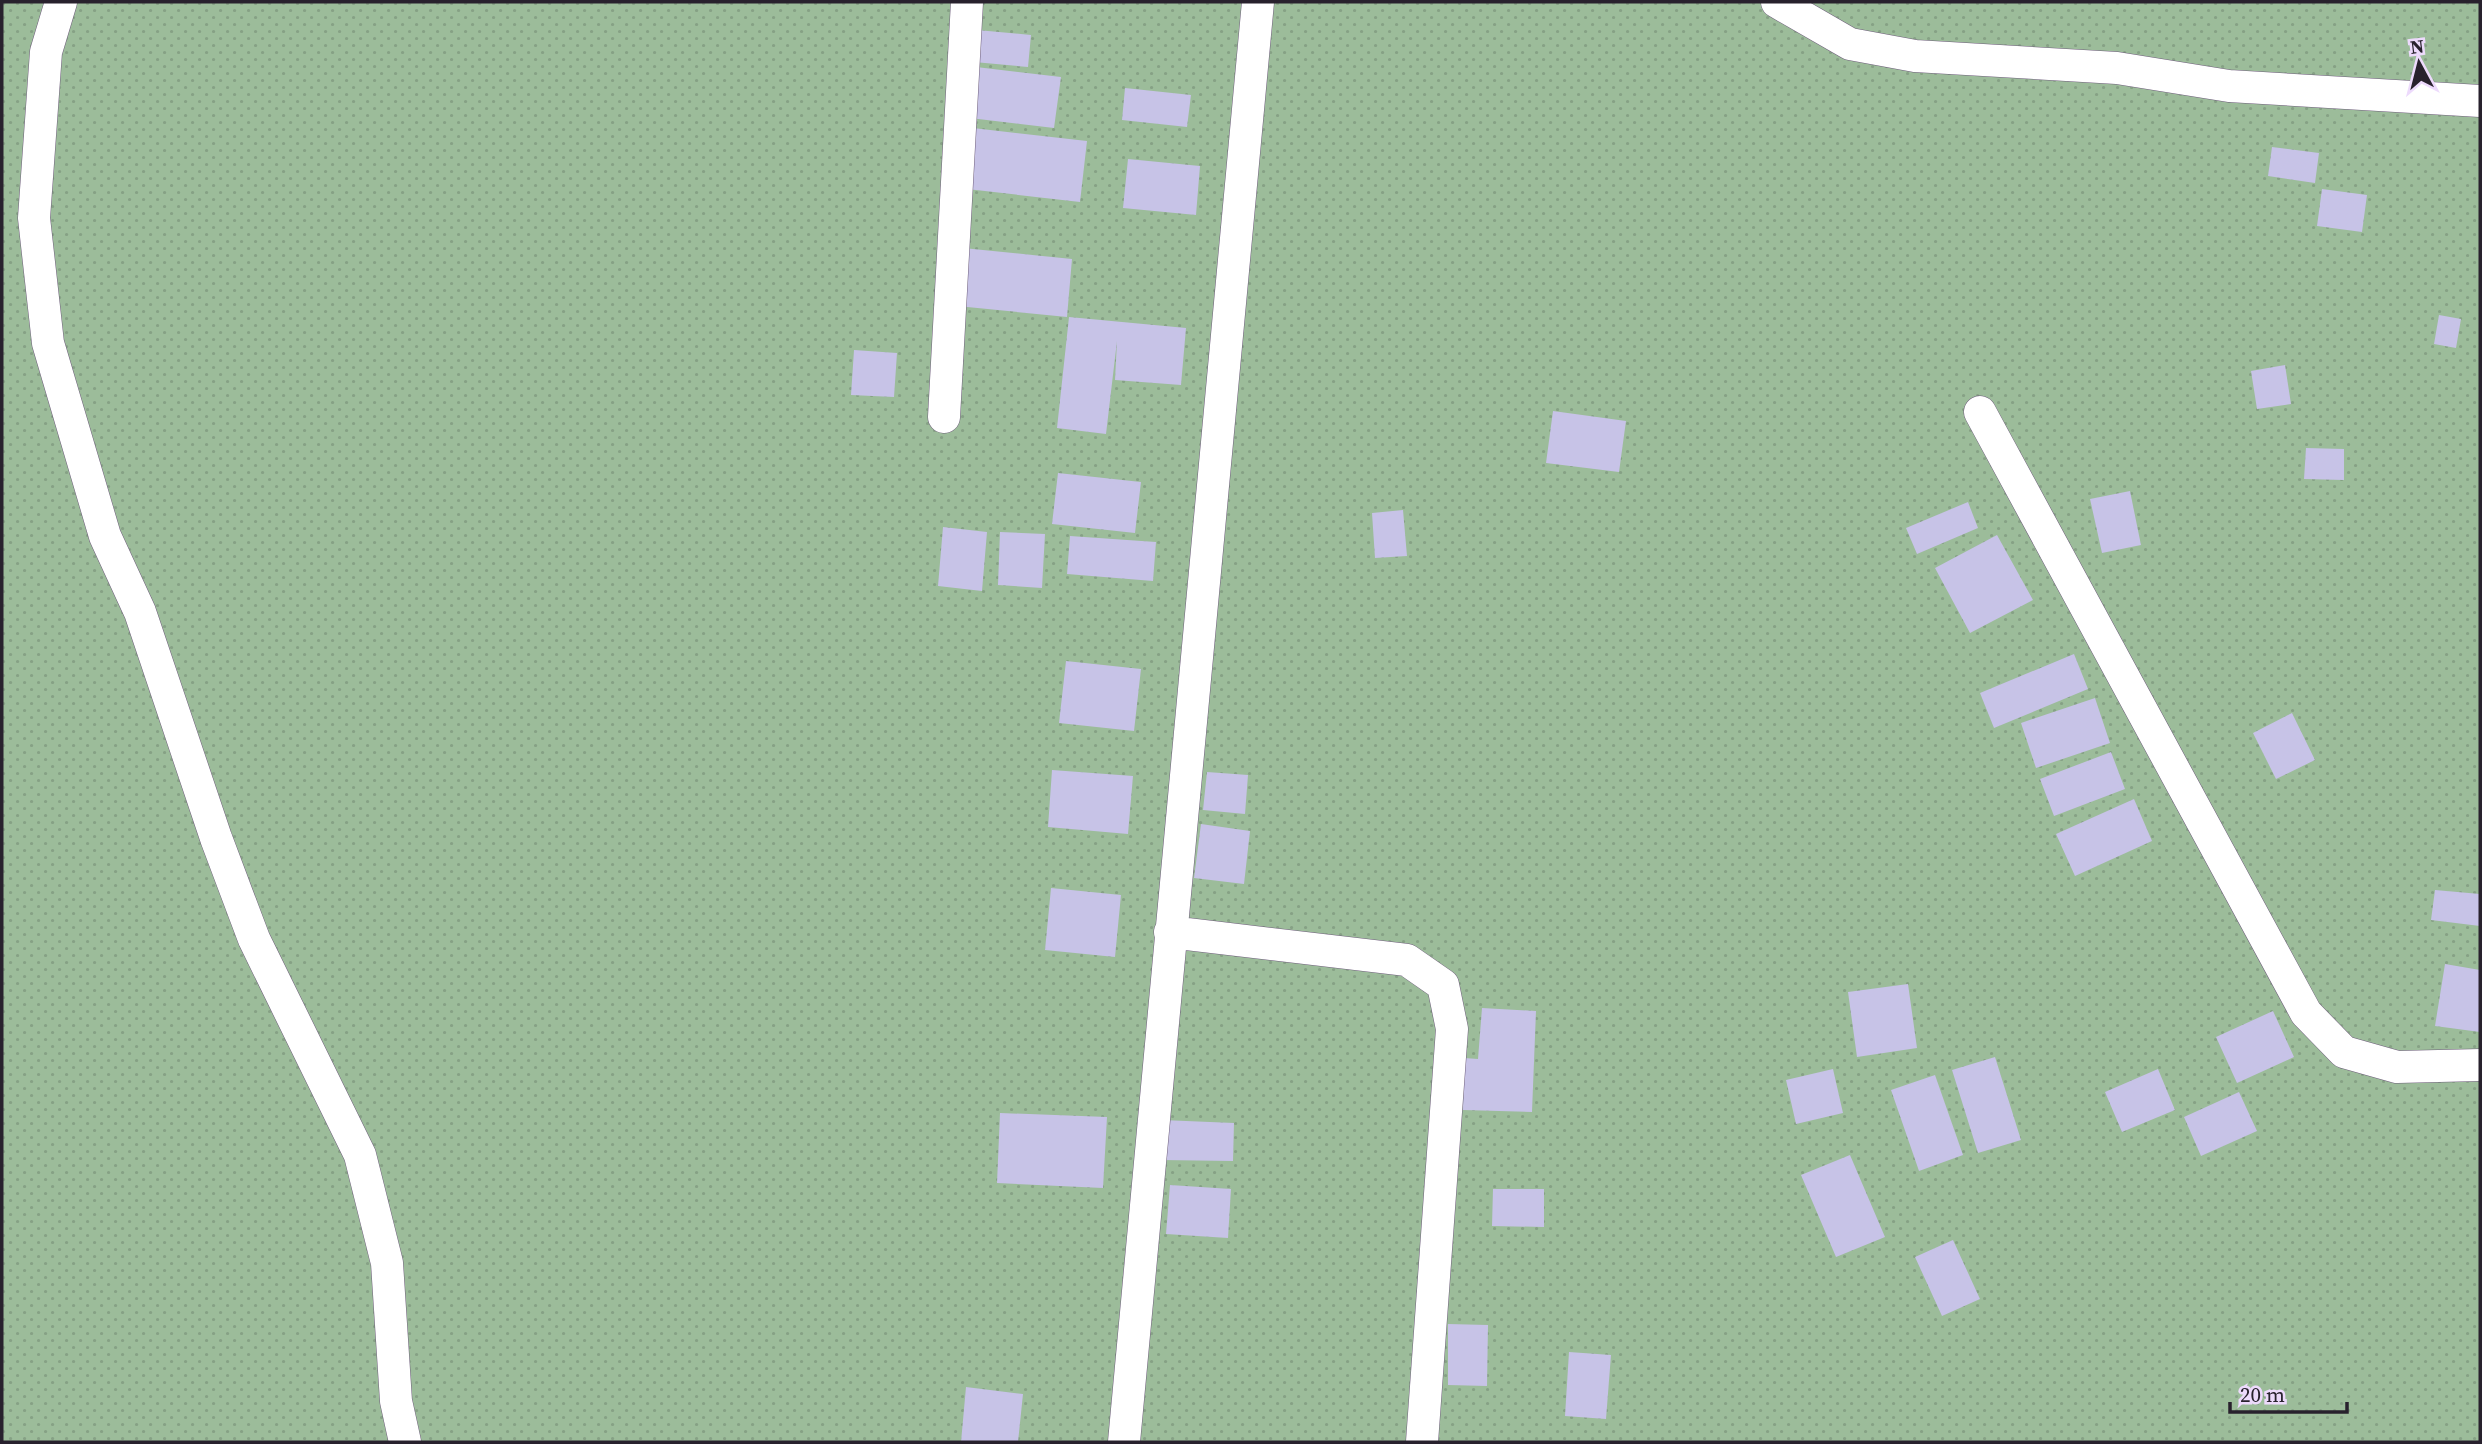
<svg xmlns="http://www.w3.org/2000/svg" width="2482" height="1444" font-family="'Source Serif 4',serif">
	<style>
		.park { fill: url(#park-dots) }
		.building { fill: #c7c3e7 }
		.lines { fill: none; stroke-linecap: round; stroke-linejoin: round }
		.street-casing { stroke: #6e5e7b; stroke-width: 33 }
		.street { stroke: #fff; stroke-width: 32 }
	</style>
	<defs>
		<pattern id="park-dots" width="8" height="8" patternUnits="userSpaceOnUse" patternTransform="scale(1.75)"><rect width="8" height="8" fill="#9cbc9a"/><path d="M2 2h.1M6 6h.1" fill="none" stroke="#86a185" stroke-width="1.8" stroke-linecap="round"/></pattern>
	</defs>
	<rect width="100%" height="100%" fill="#eddafc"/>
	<path class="park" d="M2,2H2480V1442H2Z"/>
	<path class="building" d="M977,30L1031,35L1028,67L974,62Z
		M976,67L1061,77L1054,128L970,118Z
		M1125,88L1191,95L1187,127L1122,120Z
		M973,128L1087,141L1080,202L967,189Z
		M2272,147L2319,153L2315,183L2268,176Z
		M1128,159L1200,166L1196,215L1123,208Z
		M2322,189L2367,195L2362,232L2317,226Z
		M963,248L1072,259L1067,317L957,306Z
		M2439,315L2461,319L2456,348L2434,344Z
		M1069,317L1186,328L1181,385L1115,380L1117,341L1106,434L1057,428Z
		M854,350L897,353L894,397L851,395Z
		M2285,365L2291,404L2257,409L2251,371Z
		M1553,411L1626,421L1619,472L1546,463Z
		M2306,448L2344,449V480L2304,479Z
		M1058,473L1141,482L1135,533L1052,524Z
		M2130,491L2141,545L2102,553L2090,499Z
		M1968,502L1978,528L1917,554L1906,528Z
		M1403,510L1407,556L1375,558L1372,513Z
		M943,527L987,532L982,591L938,586Z
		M1000,532L1045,534L1042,588L998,585Z
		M1997,535L2033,600L1970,633L1935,568Z
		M1070,536L1156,542L1153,581L1067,574Z
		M2074,654L2088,689L1994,728L1980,693Z
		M1066,661L1141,669L1134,731L1059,723Z
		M2095,698L2110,743L2036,768L2021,723Z
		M2292,713L2315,760L2276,779L2253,733Z
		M2111,752L2125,789L2054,816L2040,779Z
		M1052,770L1133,776L1128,834L1048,827Z
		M1207,772L1248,775L1245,814L1203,810Z
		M2134,799L2152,841L2075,876L2056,834Z
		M1201,824L1250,831L1244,884L1194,878Z
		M1051,888L1121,895L1115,957L1045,950Z
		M2435,890L2480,894V926L2431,920Z
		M2445,964L2480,970V1032L2435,1026Z
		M1908,984L1917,1048L1857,1057L1848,992Z
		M1482,1008L1536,1011L1532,1112L1463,1110L1464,1058L1478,1059Z
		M2273,1011L2294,1057L2237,1083L2216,1037Z
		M1995,1057L2021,1140L1978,1153L1952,1070Z
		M1833,1069L1843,1113L1796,1124L1786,1080Z
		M2158,1069L2175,1110L2122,1132L2105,1092Z
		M1935,1075L1963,1155L1919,1171L1891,1090Z
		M2239,1092L2257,1131L2201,1156L2184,1117Z
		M1000,1113L1107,1117L1103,1188L997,1183Z
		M1162,1120L1234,1123L1233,1161L1160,1160Z
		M1850,1155L1885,1237L1836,1257L1801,1175Z
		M1170,1185L1231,1189L1228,1238L1166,1234Z
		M1493,1189H1544V1227L1492,1226Z
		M1953,1240L1980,1299L1942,1316L1915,1257Z
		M1448,1324L1488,1325L1487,1386L1448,1385Z
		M1569,1352L1611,1355L1606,1419L1565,1416Z
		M966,1387L1023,1394L1018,1442H961Z"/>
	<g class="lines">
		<g class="street-casing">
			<path id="street" d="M61,2L46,52L34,218L48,343L105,536L140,612L216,838L254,939L360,1155L387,1263L396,1401L405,1442
				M1777,2L1850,44L1915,56L2117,68L2229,86L2480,101
				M1980,412L2306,1013L2344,1052L2397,1067L2480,1065
				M944,417L967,2
				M1170,932L1407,960L1443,985L1452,1029L1422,1442
				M1124,1442L1258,2"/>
		</g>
		<use href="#street" class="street"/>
	</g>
	<rect width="2482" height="1444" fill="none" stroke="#28212d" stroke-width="7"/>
	<g transform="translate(2419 63) rotate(353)" stroke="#eddafc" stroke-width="5" paint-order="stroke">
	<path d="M0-5L12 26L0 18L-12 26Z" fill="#28212d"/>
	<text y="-10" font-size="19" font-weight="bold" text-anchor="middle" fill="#28212d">N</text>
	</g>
	<path d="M2230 1402v10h117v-10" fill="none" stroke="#28212d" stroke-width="3.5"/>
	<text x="2240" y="1402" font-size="21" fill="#28212d" stroke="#eddafc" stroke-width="5" paint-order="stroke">20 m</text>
</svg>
